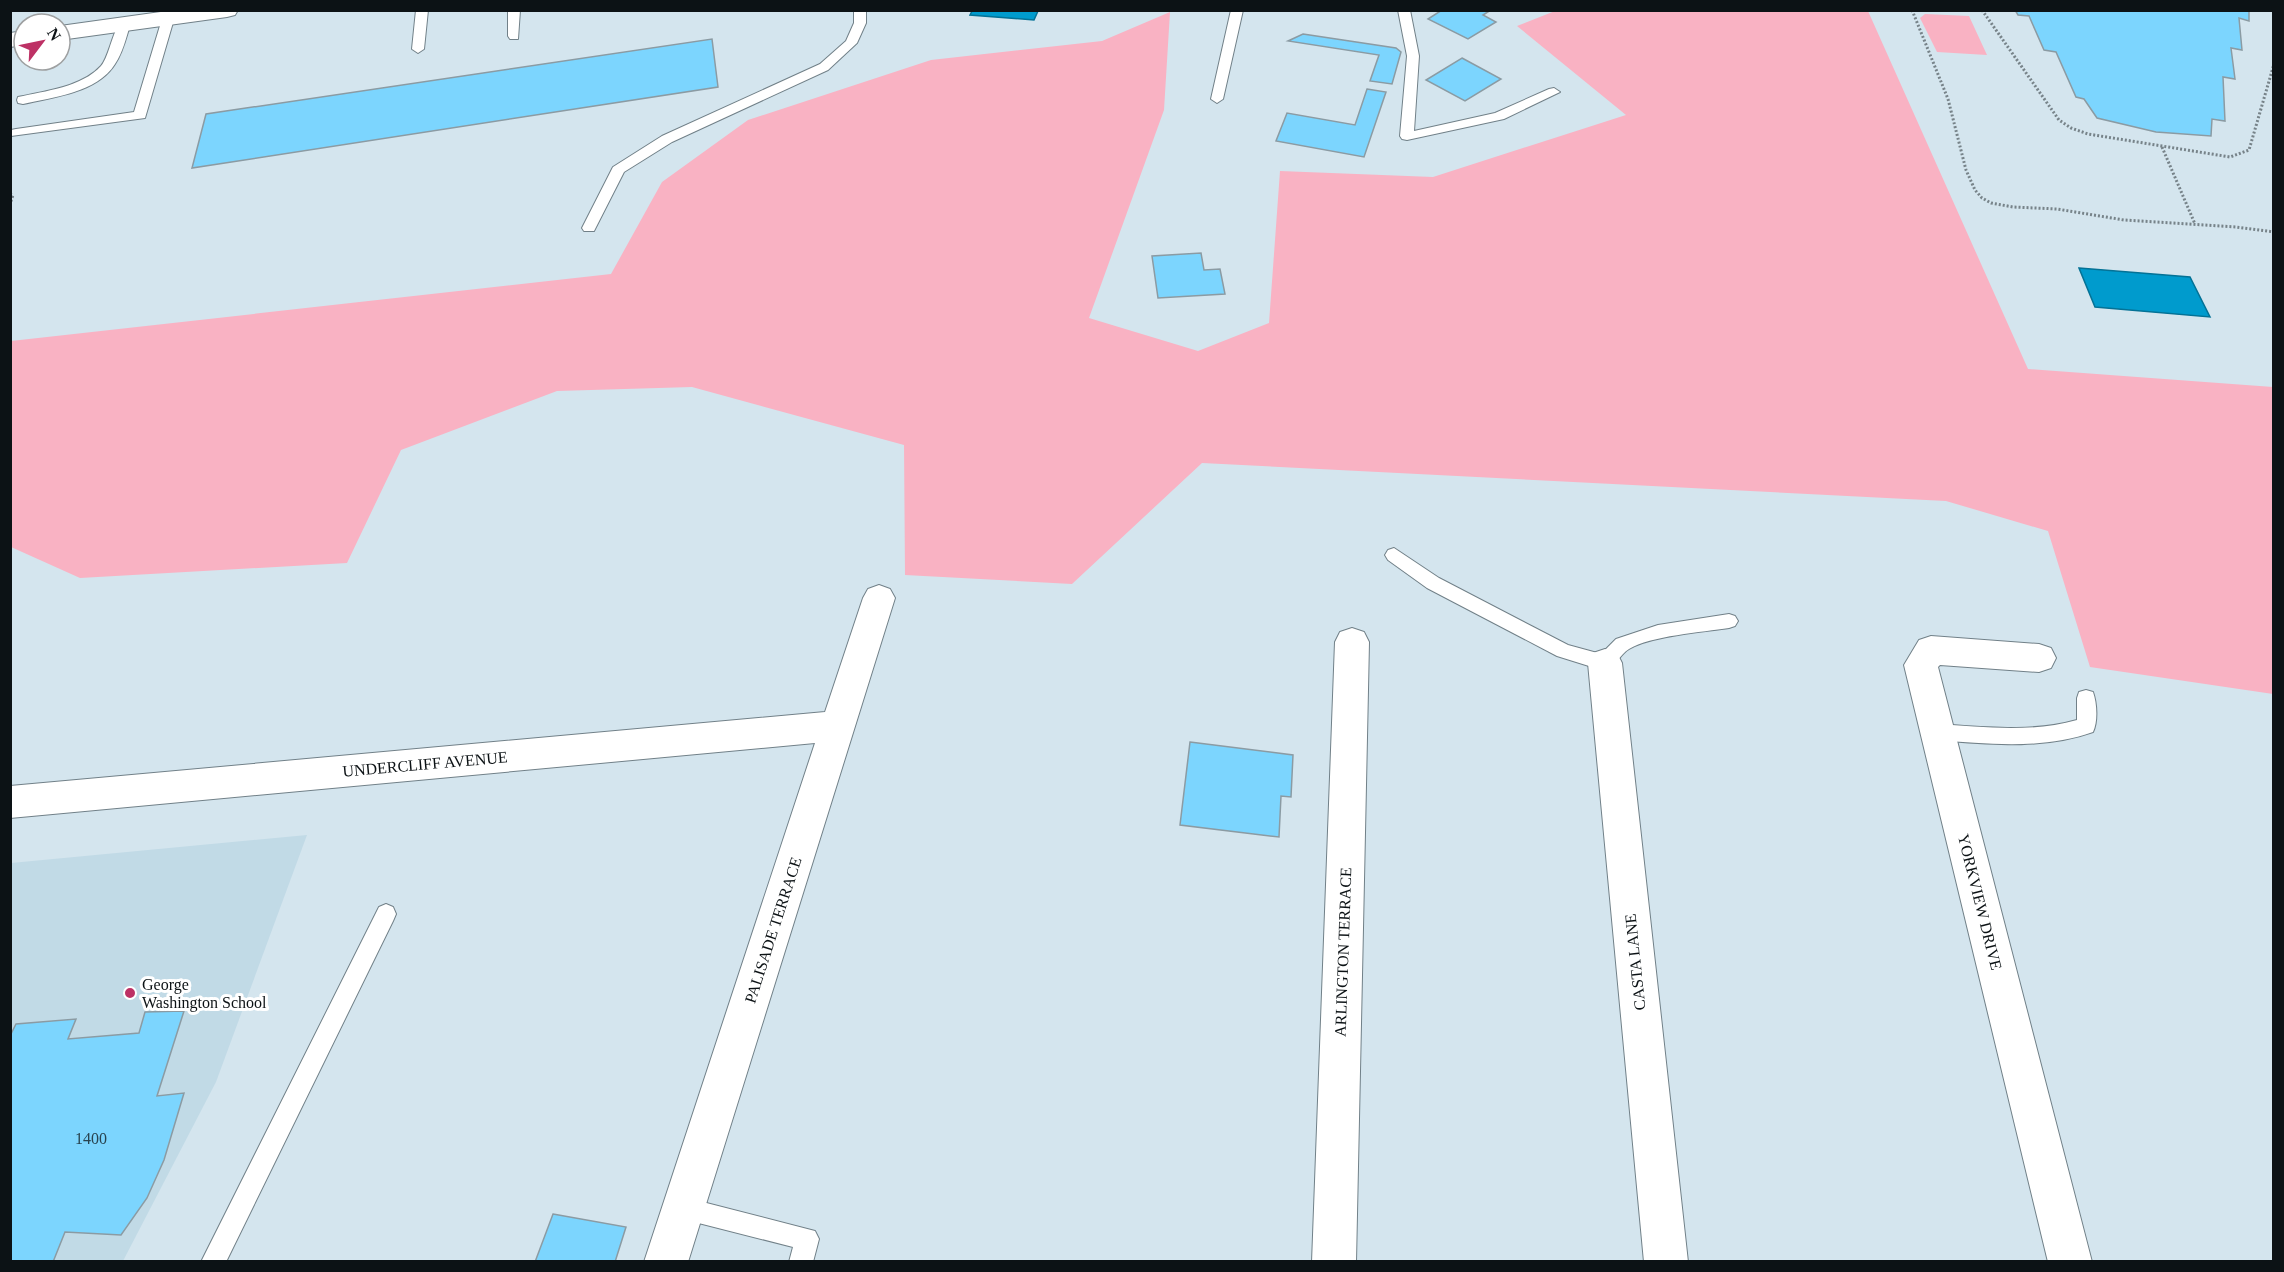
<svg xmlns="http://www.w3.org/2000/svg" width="2284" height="1272" font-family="Georgia,serif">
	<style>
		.built { fill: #c1dae6 }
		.green { fill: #f9b2c3 }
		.water { fill: #009bcd; stroke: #047296; stroke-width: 1.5 }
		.building { fill: #7cd5fe; stroke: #8b9ba3; stroke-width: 1.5 }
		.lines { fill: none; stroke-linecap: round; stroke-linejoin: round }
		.lane-casing { stroke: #718088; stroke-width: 2 }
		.street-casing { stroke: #718088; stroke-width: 2 }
		.path { stroke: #778389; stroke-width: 3; stroke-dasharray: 2 2; stroke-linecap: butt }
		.lane { fill: #fff; fill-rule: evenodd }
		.street { fill: #fff; fill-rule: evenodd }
		.poi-dot { fill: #bd3165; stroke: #fff; stroke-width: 2 }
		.labels { text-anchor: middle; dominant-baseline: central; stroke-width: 6; stroke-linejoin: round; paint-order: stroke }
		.street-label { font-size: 16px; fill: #0c1215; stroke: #fff }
		.poi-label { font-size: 16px; fill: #0c1215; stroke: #fff; text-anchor: start }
		.near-number-label { font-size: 16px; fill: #28434f }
	</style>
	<rect width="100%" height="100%" fill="#d4e5ee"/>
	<path class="built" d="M307,835L216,1082L123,1261L11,1262V863Z"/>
	<path class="green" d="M1555,11H1868L2028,369L2273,387V694L2090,667L2048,531L1946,501L1202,463L1072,584L905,575L904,445L692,387L557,391L401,450L347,563L80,578L11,547V341L611,274L662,182L748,120L931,60L1102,41L1170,12L1164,110L1089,318L1198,351L1269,323L1280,171L1433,177L1626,115L1517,26Z
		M1925,14L1969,16L1987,55L1937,52L1920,18Z"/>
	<path class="water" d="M972,11V10L1038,11L1034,20L970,15Z
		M2079,268L2190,277L2210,317L2095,307Z"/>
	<path class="building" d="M1442,10H1491L1483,15L1496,22L1468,39L1428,19Z
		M2015,10H2249V21L2239,18L2242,50L2231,48L2235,79L2223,77L2225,121L2212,119L2211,136L2156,132L2097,118L2084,99L2076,97L2056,52L2044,50L2029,16L2018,15Z
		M1303,34L1396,48L1401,52L1392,84L1370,81L1379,55L1288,41Z
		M712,39L718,87L192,168L206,114Z
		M1462,58L1501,79L1465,101L1426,80Z
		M1367,89L1386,92L1364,157L1276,141L1287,113L1355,125Z
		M1201,253L1204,270L1220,269L1225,294L1158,298L1152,256Z
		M1190,742L1293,755L1291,797L1281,796L1279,837L1180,825Z
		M184,1011L157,1096L184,1093L164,1160L147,1198L121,1235L65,1232L53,1262H10V1036L16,1024L76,1019L68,1039L139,1033L145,1012Z
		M553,1214L626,1227L615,1262H535Z"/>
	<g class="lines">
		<g class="lane-casing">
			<path id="lane" d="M416,10H428L424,49L418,53L412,49Z
				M508,10H520L518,39H510L508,36Z
				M854,10H866V23L857,43L828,70L672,142L624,172L594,231H584L582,228L613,167L662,136L820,64L846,41L854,23Z
				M1231,10H1243L1223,99L1217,103L1211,99Z
				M1398,10H1410L1419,56L1414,131L1495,113L1549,89L1554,88L1560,92L1504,119L1407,140L1402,139L1400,136L1407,56Z
				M168,15L174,19L145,118L11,136V130L16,129L134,112L162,19Z
				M124,21L130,25C126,38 123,52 115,64C97,93 53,97 23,104L18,103L17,100L18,97C45,91 82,87 101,66C110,56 113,25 124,21Z
				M1394,548L1439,578L1568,645L1601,654L1616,639L1658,625L1729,614L1735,616L1738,621L1735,626L1729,628C1703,632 1650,636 1629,649C1619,655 1616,667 1605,671L1557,656L1427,588L1388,560L1385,555L1388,550Z
				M2086,690L2093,692C2097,703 2098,722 2093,732C2042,750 1989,744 1937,740L1930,738L1928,732L1930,726L1937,724C1983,727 2031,733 2077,720V698L2079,692Z
				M386,904L393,907L396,914L393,921L226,1262H201L379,907Z
				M683,1197L815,1231L819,1239L813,1262H789L793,1247L675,1217L671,1209L675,1201Z"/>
		</g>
		<g class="street-casing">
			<path id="street" d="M175,10H238L235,15L227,17L60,40V26Z
				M24,31V45L10,47V33Z
				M879,585L890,589L895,598L688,1262H644L815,743L10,818V786L825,712L863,598L868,589Z
				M1352,628L1364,632L1369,642L1356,1262H1312L1335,642L1340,632Z
				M1931,636L2039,644L2051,648L2056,658L2051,668L2039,672L1940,665L1938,667L2092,1262H2048L1904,665L1919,640Z
				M1605,649L1617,653L1622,663L1688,1262H1644L1588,663L1593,653Z"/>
		</g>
		<path class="path" d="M1912,10L1948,99L1966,170L1975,190L1982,198L1991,203L2013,207L2057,209L2124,220L2236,227L2274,232
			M1982,10L2059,120L2071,128L2088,134L2230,157L2249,150L2274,64
			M2162,147L2195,224
			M10,194L13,195L10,204"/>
		<use href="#lane" class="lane"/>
		<use href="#street" class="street"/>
	</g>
	<circle class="poi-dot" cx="130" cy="993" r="6"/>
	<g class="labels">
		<g class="street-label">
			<text transform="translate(425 764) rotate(-5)">UNDERCLIFF AVENUE</text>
			<text transform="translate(1980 902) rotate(76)">YORKVIEW DRIVE</text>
			<text transform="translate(773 930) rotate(-72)">PALISADE TERRACE</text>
			<text transform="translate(1343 952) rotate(-88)">ARLINGTON TERRACE</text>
			<text transform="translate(1635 962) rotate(-96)">CASTA LANE</text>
		</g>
		<g class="poi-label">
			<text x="142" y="984">George<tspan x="142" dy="18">Washington School</tspan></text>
		</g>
		<g class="near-number-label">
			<text x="91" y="1138">1400</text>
		</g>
	</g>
	<rect width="2284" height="1272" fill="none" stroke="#0c1215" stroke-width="24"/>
	<g transform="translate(42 42) rotate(58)"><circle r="28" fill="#ffffff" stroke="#9ea0a1" stroke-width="1.5"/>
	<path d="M0-4.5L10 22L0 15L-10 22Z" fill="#bd3165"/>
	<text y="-9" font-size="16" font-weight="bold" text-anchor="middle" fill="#0c1215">N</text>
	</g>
</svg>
